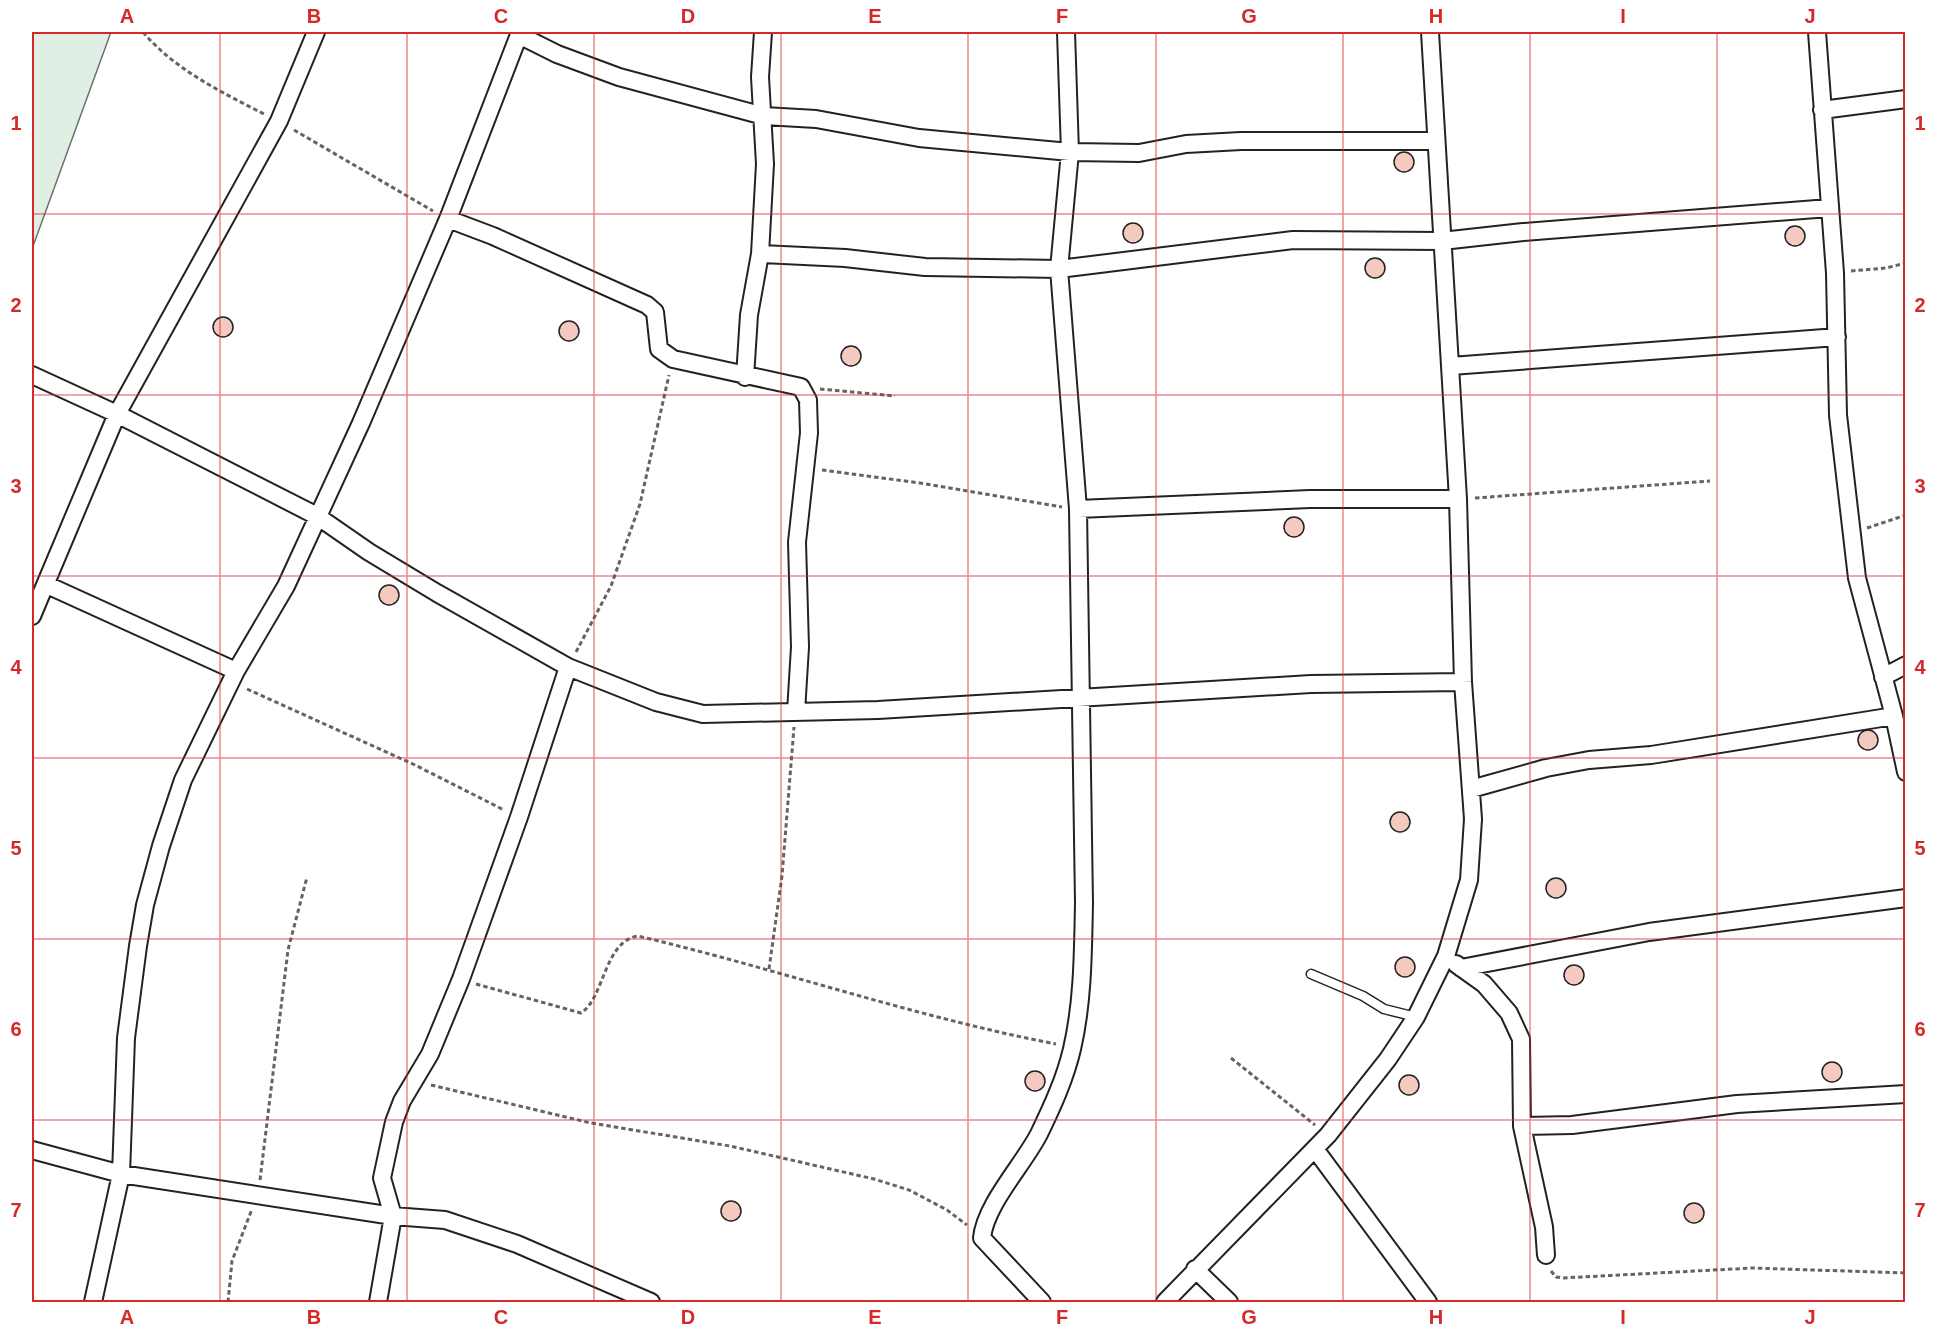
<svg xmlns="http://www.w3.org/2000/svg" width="1937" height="1334" font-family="Arial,sans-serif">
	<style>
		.green { fill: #e0efe3; stroke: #6f6f6f; stroke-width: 1.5 }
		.building { fill: #f3c9c0; stroke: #222; stroke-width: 1.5 }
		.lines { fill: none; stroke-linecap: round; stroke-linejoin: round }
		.lane-casing { stroke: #222; stroke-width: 11 }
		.street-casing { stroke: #222; stroke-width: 20 }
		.path { stroke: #646464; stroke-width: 3; stroke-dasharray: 4.5 3; stroke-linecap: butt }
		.lane { stroke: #fff; stroke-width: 8 }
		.street { stroke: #fff; stroke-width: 16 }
		.grid { fill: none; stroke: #d62828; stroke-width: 1.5; stroke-opacity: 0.55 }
		.neatline { fill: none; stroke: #d62828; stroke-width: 2 }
		.grid-label { font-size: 20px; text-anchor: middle; font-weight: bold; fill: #d62828 }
	</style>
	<rect width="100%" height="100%" fill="#fff"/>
	<path class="green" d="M32,32H111L32,249Z"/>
	<path class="building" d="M1394 162a10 10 0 1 1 20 0a10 10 0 1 1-20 0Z
		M1123 233a10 10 0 1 1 20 0a10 10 0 1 1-20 0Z
		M1785 236a10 10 0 1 1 20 0a10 10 0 1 1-20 0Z
		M1365 268a10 10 0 1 1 20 0a10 10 0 1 1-20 0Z
		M213 327a10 10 0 1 1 20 0a10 10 0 1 1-20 0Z
		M559 331a10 10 0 1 1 20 0a10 10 0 1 1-20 0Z
		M841 356a10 10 0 1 1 20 0a10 10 0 1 1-20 0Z
		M1284 527a10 10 0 1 1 20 0a10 10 0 1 1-20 0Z
		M379 595a10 10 0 1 1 20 0a10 10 0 1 1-20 0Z
		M1858 740a10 10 0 1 1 20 0a10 10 0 1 1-20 0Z
		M1390 822a10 10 0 1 1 20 0a10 10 0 1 1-20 0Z
		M1546 888a10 10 0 1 1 20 0a10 10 0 1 1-20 0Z
		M1395 967a10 10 0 1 1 20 0a10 10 0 1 1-20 0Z
		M1564 975a10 10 0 1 1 20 0a10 10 0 1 1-20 0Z
		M1822 1072a10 10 0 1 1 20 0a10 10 0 1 1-20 0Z
		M1025 1081a10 10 0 1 1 20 0a10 10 0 1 1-20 0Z
		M1399 1085a10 10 0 1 1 20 0a10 10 0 1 1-20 0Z
		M721 1211a10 10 0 1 1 20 0a10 10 0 1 1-20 0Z
		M1684 1213a10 10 0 1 1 20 0a10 10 0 1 1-20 0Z"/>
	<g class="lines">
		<g class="lane-casing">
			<path id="lane" d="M1311,974L1363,996L1384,1009L1416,1017"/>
		</g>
		<g class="street-casing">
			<path id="street" d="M1817,32L1835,273L1838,415L1857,578L1894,716L1906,772
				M519,35L557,54L619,77L764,116L816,119L919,138L1070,152L1139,153L1186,144L1241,141H1435
				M1822,110L1906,99
				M448,219L493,236L647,305L655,312L659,349L673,359L801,387L808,400L809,433L797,542L800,647L796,712
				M760,254L845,258L925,267L1059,269L1293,240L1442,241L1523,232L1829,208
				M1451,366L1837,337
				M32,375L117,414L317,516L369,552L437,593L568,667L656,702L703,714L878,710L1311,684L1463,682
				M745,377L749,315L760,254L765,164L760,77L763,32
				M1078,509L1310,499H1458
				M47,585L236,671
				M32,616L117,414L279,121L316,32
				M1883,677L1906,665
				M1471,789L1546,768L1589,760L1651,755L1894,716
				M1456,964L1484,984L1509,1013L1521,1039L1522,1126L1544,1227L1546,1255
				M1461,968L1649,932L1906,898
				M1522,1126L1572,1125L1737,1104L1906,1094
				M1315,1149L1428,1302
				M32,1150L121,1174L393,1216L445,1220L517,1244L651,1302
				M1195,1269L1229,1302
				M93,1302L121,1174L126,1038L138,946L145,905L161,846L183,780L236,671L286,586L361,423L448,219L520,32
				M378,1302L393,1216L382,1178L394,1122L402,1101L430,1054L461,979L519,817L568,667
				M1042,1302L982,1238C985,1205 1023,1165 1039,1134C1052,1107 1065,1079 1072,1049C1083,1002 1083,951 1084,903L1078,509L1059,269L1070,152L1066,32
				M1165,1302L1328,1135L1388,1059L1416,1017L1446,956L1469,880L1473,819L1463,682L1458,499L1430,32"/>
		</g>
		<path class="path" d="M143,32C174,69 221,92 264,114
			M294,130L433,211
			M1851,271L1886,268L1906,263
			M820,389L895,396
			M822,470L920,483L1062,507
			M1475,498L1710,481
			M1867,528L1906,515
			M576,652L611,586L640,504L669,375
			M247,689L415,765L504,810
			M769,969L782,876L794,727
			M476,984L581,1013C604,999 604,941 638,936C778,969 915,1017 1056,1044
			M1231,1058L1315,1125
			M431,1085L591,1123L730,1146L874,1179L909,1190L947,1210L967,1225
			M260,1180L288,950L307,877
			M1551,1271L1556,1277L1563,1278L1752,1268L1906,1273
			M228,1302L232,1261L252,1209"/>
		<use href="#lane" class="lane"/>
		<use href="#street" class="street"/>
	</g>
	<path class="grid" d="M220,32V1302M407,32V1302M594,32V1302M781,32V1302M968,32V1302M1156,32V1302M1343,32V1302M1530,32V1302M1717,32V1302M32,214H1906M32,395H1906M32,576H1906M32,758H1906M32,939H1906M32,1120H1906"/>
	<rect width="1937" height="1334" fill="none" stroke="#ffffff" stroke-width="66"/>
	<rect x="33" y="33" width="1871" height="1268" class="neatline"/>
	<g class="grid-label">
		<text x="127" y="23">A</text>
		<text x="314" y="23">B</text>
		<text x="501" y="23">C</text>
		<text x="688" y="23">D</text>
		<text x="875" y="23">E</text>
		<text x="1062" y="23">F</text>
		<text x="1249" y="23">G</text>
		<text x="1436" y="23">H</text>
		<text x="1623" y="23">I</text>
		<text x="1810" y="23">J</text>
		<text x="16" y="130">1</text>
		<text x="1920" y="130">1</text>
		<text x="16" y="312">2</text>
		<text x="1920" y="312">2</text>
		<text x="16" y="493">3</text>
		<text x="1920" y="493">3</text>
		<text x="16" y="674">4</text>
		<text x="1920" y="674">4</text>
		<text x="16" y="855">5</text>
		<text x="1920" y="855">5</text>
		<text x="16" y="1036">6</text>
		<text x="1920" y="1036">6</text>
		<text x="16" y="1217">7</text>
		<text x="1920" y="1217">7</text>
		<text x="127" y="1324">A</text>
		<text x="314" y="1324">B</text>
		<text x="501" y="1324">C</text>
		<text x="688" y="1324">D</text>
		<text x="875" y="1324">E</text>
		<text x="1062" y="1324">F</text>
		<text x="1249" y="1324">G</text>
		<text x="1436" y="1324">H</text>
		<text x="1623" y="1324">I</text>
		<text x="1810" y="1324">J</text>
	</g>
</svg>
